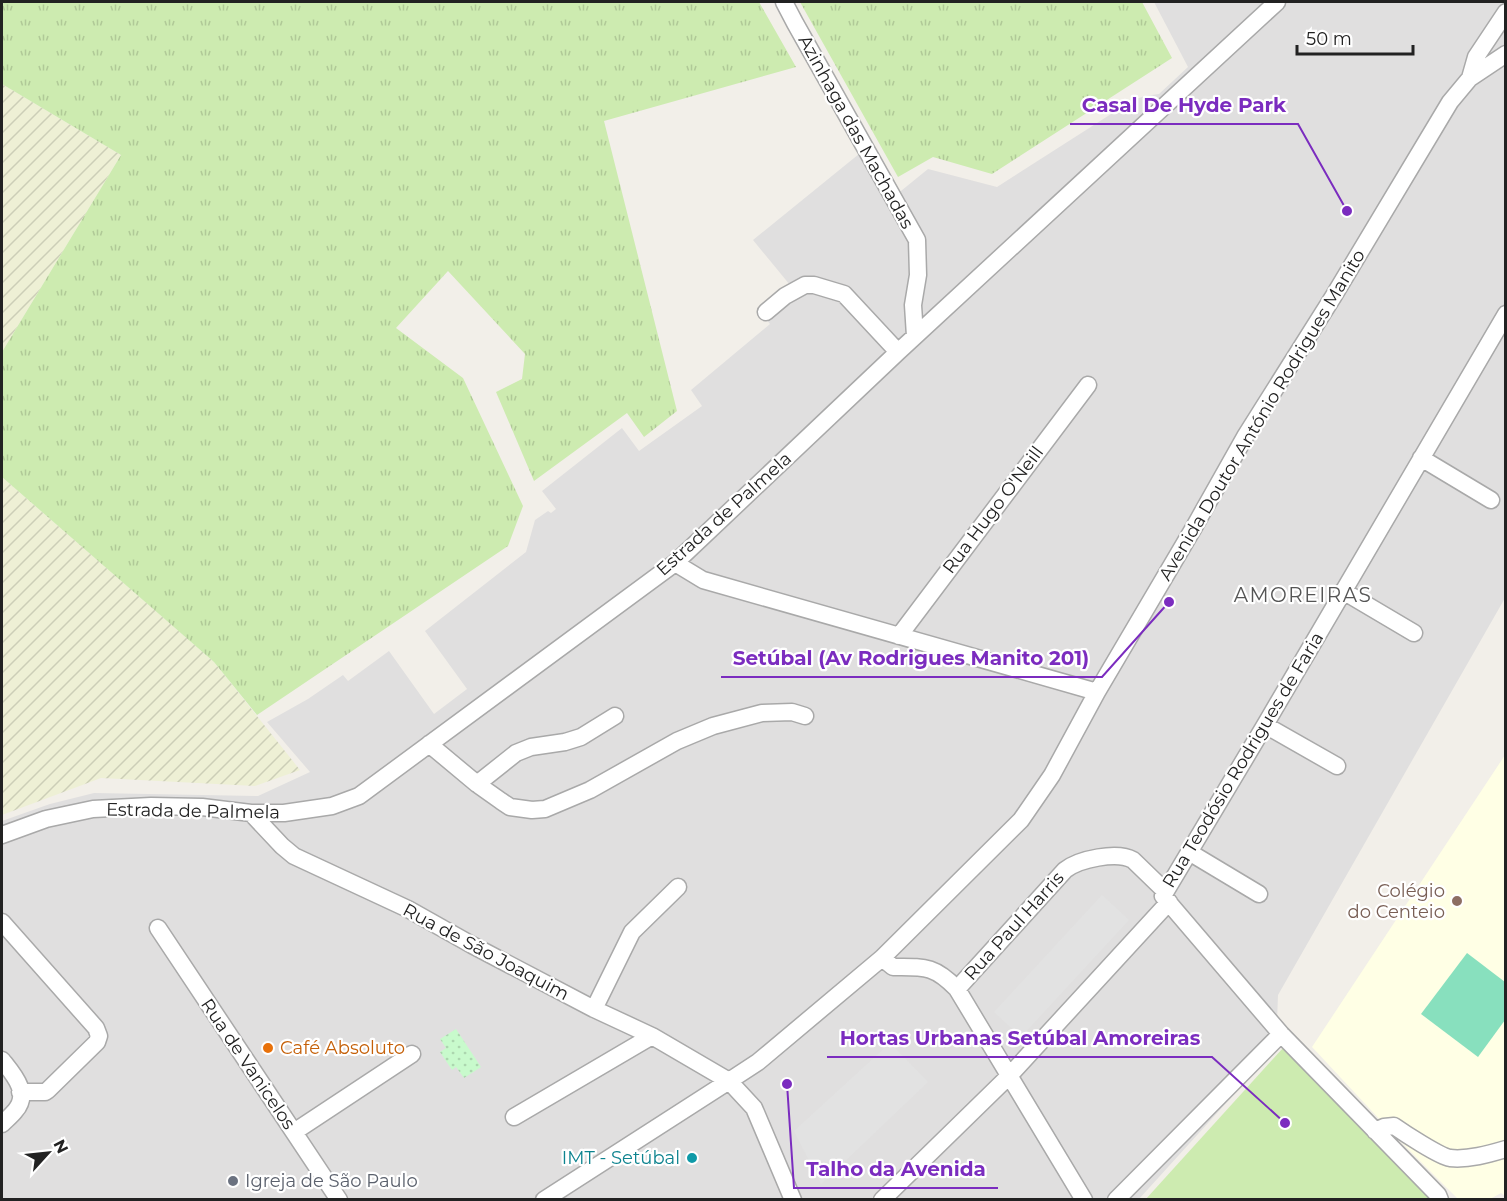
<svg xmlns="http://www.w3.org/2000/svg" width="1507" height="1201" font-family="Montserrat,sans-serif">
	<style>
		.residential { fill: #e0dfdf }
		.education { fill: #ffffe5 }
		.farmland { fill: url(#farmland-furrows) }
		.grass { fill: url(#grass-tufts) }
		.park { fill: url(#park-dots) }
		.garden { fill: #cdebb0 }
		.pitch { fill: #88e0be }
		.parking { fill: #e2e2e2 }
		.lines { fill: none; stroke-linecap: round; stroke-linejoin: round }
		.minor-casing { stroke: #a9a9a9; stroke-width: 19 }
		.minor { stroke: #fff; stroke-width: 16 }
		.education-dot { fill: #8d6e63; stroke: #fff; stroke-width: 2 }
		.food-dot { fill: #e8710a; stroke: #fff; stroke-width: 2 }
		.culture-dot { fill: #0f9aa8; stroke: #fff; stroke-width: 2 }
		.worship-dot { fill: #6b7280; stroke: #fff; stroke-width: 2 }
		.labels { text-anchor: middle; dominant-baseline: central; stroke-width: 4.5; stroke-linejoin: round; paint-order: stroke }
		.street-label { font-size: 18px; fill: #222; stroke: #fff }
		.education-label { font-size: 18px; fill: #785e54; stroke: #fff; text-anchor: end }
		.food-label { font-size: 18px; fill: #c56008; stroke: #fff; text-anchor: start }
		.culture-label { font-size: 18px; fill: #0d838f; stroke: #fff; text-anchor: end }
		.worship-label { font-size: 18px; fill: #5b616d; stroke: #fff; text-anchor: start }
		.neighbourhood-label { font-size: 20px; letter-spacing: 1.5px; fill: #555; stroke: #fff }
		.leader { fill: none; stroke: #7b2cbf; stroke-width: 2 }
		.callout-dot { fill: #7b2cbf; stroke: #fff; stroke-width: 2 }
		.callout-label { font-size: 20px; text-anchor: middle; font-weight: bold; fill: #7b2cbf; stroke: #fff; stroke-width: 4.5; stroke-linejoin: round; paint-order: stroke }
	</style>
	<defs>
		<pattern id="farmland-furrows" width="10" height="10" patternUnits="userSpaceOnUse" patternTransform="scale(1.5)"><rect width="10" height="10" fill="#eef0d5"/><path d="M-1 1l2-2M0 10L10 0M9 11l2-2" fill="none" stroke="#ccceb7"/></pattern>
		<pattern id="grass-tufts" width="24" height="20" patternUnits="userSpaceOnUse" patternTransform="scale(1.5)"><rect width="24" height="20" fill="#cdebb0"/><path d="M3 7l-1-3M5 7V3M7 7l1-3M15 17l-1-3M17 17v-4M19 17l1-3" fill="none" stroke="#b0c997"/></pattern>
		<pattern id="park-dots" width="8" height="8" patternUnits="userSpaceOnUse" patternTransform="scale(1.5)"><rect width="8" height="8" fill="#c8facc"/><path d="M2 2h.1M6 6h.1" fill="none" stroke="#acd6af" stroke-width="1.8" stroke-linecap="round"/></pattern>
	</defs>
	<rect width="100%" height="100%" fill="#f2efe9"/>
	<path class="residential" d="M1154,2H1505V598L1278,995L1276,1048L1139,1199H2V821L50,804L94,793L258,796L310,772L267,722L308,699L343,675L348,681L389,651L434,714L467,689L425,631L526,552L535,520L548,511L551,513L556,509L542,491L622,428L639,451L702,406L691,390L770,324L760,311L790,285L753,240L859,154L896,195L928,169L997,187L1133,100L1145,96L1159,94L1188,67Z"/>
	<path class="education" d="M1505,755V1196L1501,1193L1490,1199H1458L1397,1138L1312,1047Z"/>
	<path class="farmland" d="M2,84L121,155L2,352Z
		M2,477L214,662L300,770L255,786L101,778L2,815Z"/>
	<path class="grass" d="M2,2H759L796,67L604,121L677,411L644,437L627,413L534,481L496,392L522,379L525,354L448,271L396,328L463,378L523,506L508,546L257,715L214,662L2,477V352L121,155L2,84Z
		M800,2H1142L1172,58L992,174L933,157L898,177Z"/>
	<path class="park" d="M456,1029L481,1067L464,1078L456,1067L452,1070L440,1052L446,1048L440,1039Z"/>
	<path class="garden" d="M1283,1048L1429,1197L1430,1199L1145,1200Z"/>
	<path class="pitch" d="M1467,953L1505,982V1020L1478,1057L1421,1014Z"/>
	<path class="parking" d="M1102,895L1129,920L1021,1037L994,1012Z
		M890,1043L928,1082L821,1184L794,1131Z"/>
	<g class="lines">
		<g class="minor-casing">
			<path id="minor" d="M784,2L795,23L917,240L918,275L913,305L915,336
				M1470,78L1506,54
				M766,312L785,296L805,285H814L844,294L898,352
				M1421,458L1491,500
				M675,563L703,580L1097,692
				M1343,591L1414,633
				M899,636L1088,385
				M1265,725L1337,766
				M429,744L477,784L501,801L510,807L532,810L545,809L590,790L677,741L713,726L762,713L792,712L805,716
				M477,784L516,753L531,747L565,742L581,737L615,716
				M251,813L282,846L294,856L408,909L472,945L594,1009L652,1036L729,1081L754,1108L793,1200
				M2,835L46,819L93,809L151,806L202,807L251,813H284L332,806L359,796L675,563L898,352L1277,2
				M1189,852L1259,894
				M2,922L96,1028L99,1036L97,1042L48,1090L45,1092H20
				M158,928L339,1200
				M882,958L893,967C924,967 934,965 957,989L1084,1200
				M957,989L1065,870C1079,859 1117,851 1133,860L1165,891
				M594,1009L632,932L678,887
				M1281,1034L1438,1195L1440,1200
				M2,1060C13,1074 31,1093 15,1111C11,1116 6,1120 2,1124
				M514,1117L652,1036
				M1375,1131L1384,1127L1394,1126C1404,1133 1439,1156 1450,1158C1468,1160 1489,1154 1506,1149
				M294,1132L412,1054
				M544,1200L729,1081L758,1062L882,958L1021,820L1052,775L1097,692L1193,529L1246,435L1333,297L1450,102L1470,78L1476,57L1506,12
				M882,1200L1009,1076L1169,902
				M1116,1200L1281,1034L1163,896L1265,725L1506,314"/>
		</g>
		<use href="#minor" class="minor"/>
	</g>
	<circle class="education-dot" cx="1457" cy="901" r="6"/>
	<circle class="food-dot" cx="268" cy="1048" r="6"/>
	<circle class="culture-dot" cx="692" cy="1158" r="6"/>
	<circle class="worship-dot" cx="233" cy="1181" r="6"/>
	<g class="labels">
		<g class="street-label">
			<text transform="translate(856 132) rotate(61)">Azinhaga das Machadas</text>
			<text transform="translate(1262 415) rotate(-59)">Avenida Doutor António Rodrigues Manito</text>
			<text transform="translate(993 510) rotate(-53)">Rua Hugo O'Neill</text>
			<text transform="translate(724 514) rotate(-42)">Estrada de Palmela</text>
			<text transform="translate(1243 760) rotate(-59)">Rua Teodósio Rodrigues de Faria</text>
			<text transform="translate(193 811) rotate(1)">Estrada de Palmela</text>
			<text transform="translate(1014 926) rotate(-48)">Rua Paul Harris</text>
			<text transform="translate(486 952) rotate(28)">Rua de São Joaquim</text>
			<text transform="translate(248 1064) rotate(56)">Rua de Vanicelos</text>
		</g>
		<g class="education-label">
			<text x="1445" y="891">Colégio<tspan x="1445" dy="21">do Centeio</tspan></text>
		</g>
		<g class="food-label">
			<text x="280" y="1048">Café Absoluto</text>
		</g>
		<g class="culture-label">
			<text x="680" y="1158">IMT - Setúbal</text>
		</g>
		<g class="worship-label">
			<text x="245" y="1181">Igreja de São Paulo</text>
		</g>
		<g class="neighbourhood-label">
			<text x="1303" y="595">AMOREIRAS</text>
		</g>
	</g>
	<path class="leader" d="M1347 211L1298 124H1070M1169 602L1102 677H721M1285 1123L1212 1057H827M787 1084L794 1188H998"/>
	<g class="callout-dot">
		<circle cx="1347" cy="211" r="6"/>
		<circle cx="1169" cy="602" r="6"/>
		<circle cx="1285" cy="1123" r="6"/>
		<circle cx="787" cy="1084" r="6"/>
	</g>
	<g class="callout-label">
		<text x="1184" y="112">Casal De Hyde Park</text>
		<text x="911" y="665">Setúbal (Av Rodrigues Manito 201)</text>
		<text x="1020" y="1045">Hortas Urbanas Setúbal Amoreiras</text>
		<text x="896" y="1176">Talho da Avenida</text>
	</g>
	<rect width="1507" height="1201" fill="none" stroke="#222222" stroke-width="6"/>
	<g transform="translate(48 1153) rotate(63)" stroke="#ffffff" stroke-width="4.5" paint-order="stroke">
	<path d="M0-4.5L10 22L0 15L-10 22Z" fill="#222222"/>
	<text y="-9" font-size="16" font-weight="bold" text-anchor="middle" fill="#222222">N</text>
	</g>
	<path d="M1297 45v9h116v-9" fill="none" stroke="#222222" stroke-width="3"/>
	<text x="1306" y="45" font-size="18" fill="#222222" stroke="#ffffff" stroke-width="4.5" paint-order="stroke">50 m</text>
</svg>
